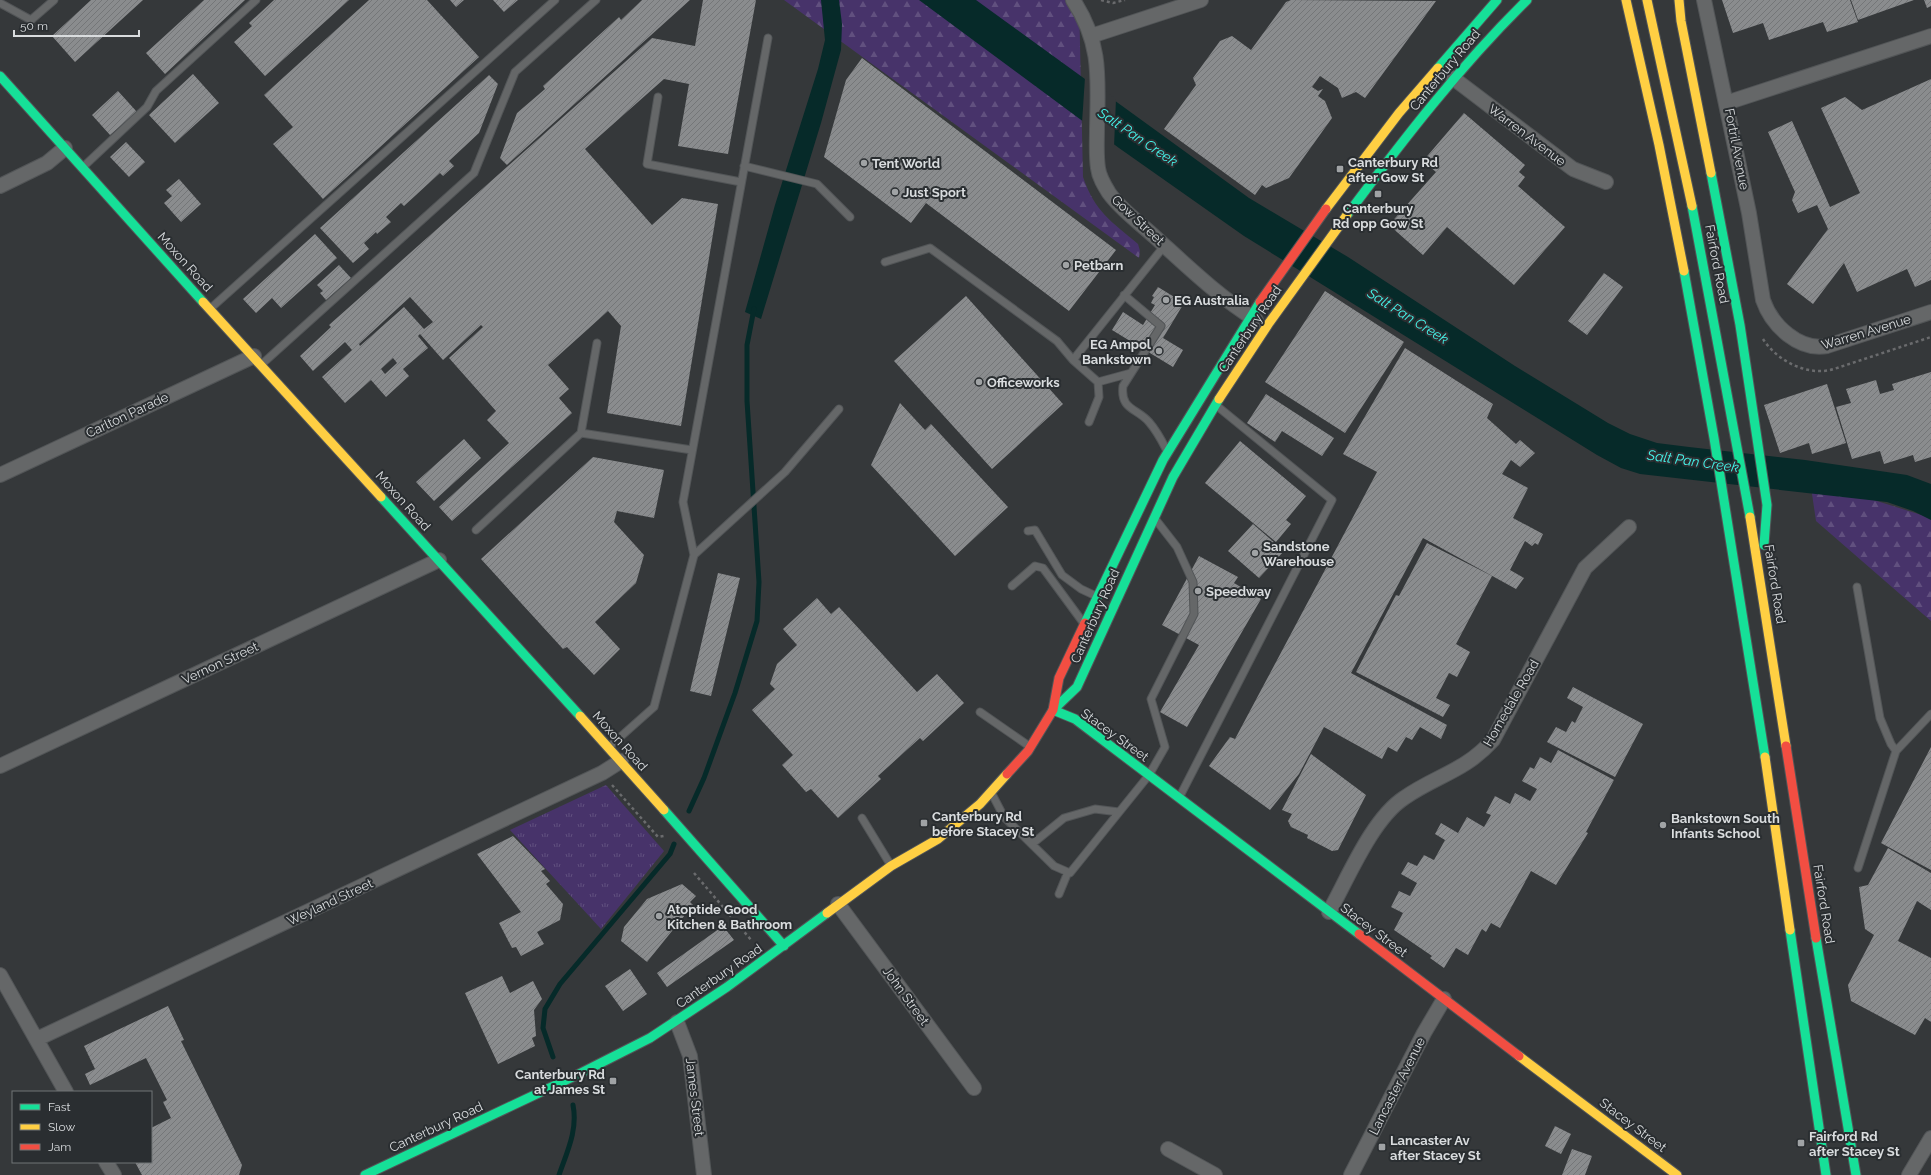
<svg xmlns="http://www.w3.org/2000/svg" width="1931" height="1175" font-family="Raleway,sans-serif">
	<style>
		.forest { fill: url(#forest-firs) }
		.park { fill: url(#park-tufts) }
		.water { fill: #062a29 }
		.pier { fill: #35383a }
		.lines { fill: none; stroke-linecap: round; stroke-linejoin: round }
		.stream { stroke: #062a29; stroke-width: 5 }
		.building { fill: url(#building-hatch); fill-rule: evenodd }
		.lane-casing { stroke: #525557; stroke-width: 9 }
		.street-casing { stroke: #525557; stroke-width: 16 }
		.fast-casing { stroke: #525557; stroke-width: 11 }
		.slow-casing { stroke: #525557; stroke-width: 11 }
		.jam-casing { stroke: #525557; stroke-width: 11 }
		.path { stroke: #6a6b6d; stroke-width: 2.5; stroke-dasharray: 3 3; stroke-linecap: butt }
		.lane { stroke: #656768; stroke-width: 7 }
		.street { stroke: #656768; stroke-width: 14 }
		.fast { stroke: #16e098; stroke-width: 9 }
		.slow { stroke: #ffcf43; stroke-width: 9 }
		.jam { stroke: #f24e42; stroke-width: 9 }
		.poi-dot { fill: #a0a3a5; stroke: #2a2e31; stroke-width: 1.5 }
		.labels { text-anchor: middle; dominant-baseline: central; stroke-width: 4; stroke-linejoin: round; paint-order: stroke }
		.street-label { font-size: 13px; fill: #d9dcde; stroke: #2a2e31 }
		.poi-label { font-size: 13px; font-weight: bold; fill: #d9dcde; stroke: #2a2e31; text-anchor: start }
		.water-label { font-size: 14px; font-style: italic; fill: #45f4ea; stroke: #2a2e31 }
	</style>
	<defs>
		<pattern id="forest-firs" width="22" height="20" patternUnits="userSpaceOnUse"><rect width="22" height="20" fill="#47336a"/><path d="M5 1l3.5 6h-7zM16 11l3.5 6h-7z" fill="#61507f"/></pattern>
		<pattern id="park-tufts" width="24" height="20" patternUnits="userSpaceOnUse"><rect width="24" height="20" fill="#47336a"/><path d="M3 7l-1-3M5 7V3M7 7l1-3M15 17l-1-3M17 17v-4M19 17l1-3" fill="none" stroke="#61507f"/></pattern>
		<pattern id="building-hatch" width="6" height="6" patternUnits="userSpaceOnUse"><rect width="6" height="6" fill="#8a8c8e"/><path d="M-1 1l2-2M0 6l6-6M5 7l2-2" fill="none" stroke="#747678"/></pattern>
	</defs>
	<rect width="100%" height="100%" fill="#35383a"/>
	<path class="forest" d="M784,0H1079L1083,177C1095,212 1111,221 1138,244L1140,251L1139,258Z
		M1810,480L1931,518V621L1816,521Z"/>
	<path class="park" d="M606,785L664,851L601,929L510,830Z"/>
	<path class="water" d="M821,0H839L842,24L841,50L821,123L761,319L745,312L775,205L818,69L825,40Z
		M919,0H976L1249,198L1348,257L1515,366L1608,423L1630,434L1657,443L1689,447L1805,460L1907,475L1931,484V520L1913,511L1887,502L1640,474L1621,468L1597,455L1244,236L1119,148Z"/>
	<path class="pier" d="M1085,77L1116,99L1114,147L1082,123Z"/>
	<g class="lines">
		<path class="stream" d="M689,811L704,778L735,693L757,621L759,582L747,401V345L754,309
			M553,1057L543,1028L545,1009L560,984L670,854L674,844
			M559,1175C567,1152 578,1130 573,1105"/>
	</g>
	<path class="building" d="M91,0H143L75,62L52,36Z
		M204,0H245L165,74L146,53Z
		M274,0H349L265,76L234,42L252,26L249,23Z
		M369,0H427L479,57L323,199L273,144L293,127L264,95Z
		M450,0H464L456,7Z
		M493,0H518L504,12Z
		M642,0H690L507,165L500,158L517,113L545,89L543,86L619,17L621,20Z
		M703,0H756L728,154L678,146L689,84L664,79L585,149L652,225L682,198L718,204L681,426L607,413L621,326L608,311L548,365L569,389L559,398L572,413L452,521L439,507L509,443L487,420L496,411L449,358L483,327L481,325L443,360L420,334L418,336L428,348L403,369L409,376L386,397L371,380L345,403L322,377L352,350L345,342L313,371L300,356L331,327L329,325L652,38L695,46ZM410,297L433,322L424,329L404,307L360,346L359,344ZM393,358L397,363L385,374L381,369Z
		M1291,0L1436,1L1365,98L1356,92L1342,98L1338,88L1320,76L1312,87L1318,91L1323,89L1318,96L1325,101L1332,118L1289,178L1266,188L1262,185L1255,195L1164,129L1196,85L1193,78L1220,41L1232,36L1251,50L1286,2Z
		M1722,0H1850L1858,22L1827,32L1823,22L1769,40L1763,23L1733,33Z
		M1851,0H1914L1858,20Z
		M1924,0H1931V6L1927,8Z
		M862,58L1116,250L1069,311L926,203L911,223L824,157L846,80Z
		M193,74L219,103L175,143L149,115Z
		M489,75L498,84L479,133L449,161L454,166L443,176L440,173L404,206L401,203L386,217L391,222L377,234L376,232L364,243L369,249L353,263L320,228Z
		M1931,79V280L1915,287L1907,269L1857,292L1844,263L1813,304L1787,284L1828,229L1817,205L1798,213L1792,200L1795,192L1768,132L1792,121L1830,207L1860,193L1821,108L1845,97L1862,110Z
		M118,91L137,112L110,135L92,115Z
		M1464,113L1525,165L1519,172L1525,177L1518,186L1565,227L1514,285L1447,227L1423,255L1389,225L1436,172L1423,161Z
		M126,142L145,162L129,177L110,157Z
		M179,179L201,204L181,222L164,203L172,196L166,190Z
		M315,234L337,258L281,308L272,298L256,313L243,299Z
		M339,265L351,278L326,300L320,293L323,291L317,285Z
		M1604,273L1623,287L1587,335L1568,321Z
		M1158,287L1184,303L1163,338L1183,350L1173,367L1112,330L1123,312L1143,325L1155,305L1151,303L1154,297L1152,296Z
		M1325,291L1404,342L1345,433L1265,382Z
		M966,296L1063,404L992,469L894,361Z
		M1405,348L1493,404L1487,418L1516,444L1520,440L1535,453L1520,467L1511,460L1502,474L1528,488L1513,518L1543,534L1538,545L1535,543L1532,546L1525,541L1510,570L1524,578L1516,589L1423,538L1351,673L1447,725L1441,739L1420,727L1412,740L1406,737L1397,752L1388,747L1382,759L1324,727L1299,774L1270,810L1209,766L1230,737L1235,739L1377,472L1343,454Z
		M1931,372V457L1915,462L1913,455L1884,464L1880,451L1852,459L1836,407L1851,403L1846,389L1876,380L1880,394L1894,390L1892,384Z
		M1827,384L1846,443L1812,454L1809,443L1780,453L1764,405Z
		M1266,394L1334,438L1322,456L1282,431L1275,442L1247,423Z
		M900,403L925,430L931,424L1008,507L955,556L871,465Z
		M464,439L481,458L434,501L416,482Z
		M1240,441L1306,496L1286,520L1291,524L1276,542L1205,483Z
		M593,457L664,470L654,518L617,511L614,522L644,555L636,583L595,622L620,649L594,675L567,647L563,649L481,559Z
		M1253,524L1284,551L1259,578L1228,551Z
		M1427,543L1492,576L1456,644L1470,652L1457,677L1449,673L1436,698L1450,705L1443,717L1356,672L1396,595L1399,596Z
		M1199,556L1238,577L1234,583L1261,599L1187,727L1160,712L1199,645L1162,625Z
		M718,573L740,578L711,696L690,691Z
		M817,598L831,614L839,607L917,692L937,674L964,703L923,741L920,738L878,776L881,779L838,818L811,789L806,792L782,765L793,755L752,710L775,689L770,684L777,664L797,645L783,629Z
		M1573,687L1643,724L1615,777L1547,742L1556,727L1566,732L1572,721L1575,723L1583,707L1567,698Z
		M1931,747V870L1881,843Z
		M1558,750L1614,780L1586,832L1588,833L1556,885L1531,871L1500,928L1491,923L1486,932L1482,929L1468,955L1456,948L1444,968L1430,958L1432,956L1394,930L1403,913L1391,907L1399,891L1410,896L1417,883L1401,874L1408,862L1417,866L1424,855L1434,860L1445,840L1435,834L1441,823L1458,833L1467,817L1484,827L1491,815L1486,813L1495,796L1510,804L1515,793L1530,801L1537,789L1522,781L1530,767L1534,769L1540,757L1551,763Z
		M1311,754L1366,795L1338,850L1332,851L1307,838L1308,835L1291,827L1288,821L1292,814L1282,810Z
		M513,836L545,869L541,871L550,881L546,884L563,904L560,920L537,932L544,944L521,956L516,947L512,948L499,923L521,912L477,854Z
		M1888,848L1931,873V910L1917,901L1898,941L1931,958V1022L1925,1018L1915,1035L1851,1001L1848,985L1874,935L1865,929L1859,887L1868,885Z
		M682,884L696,896L690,902L693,905L647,962L621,941L624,927L647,899Z
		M723,926L734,940L667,987L657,973Z
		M630,969L647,994L623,1011L605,986Z
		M502,976L510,993L533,981L542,999L534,1010L536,1036L532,1038L535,1046L498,1064L465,993Z
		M168,1006L184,1040L181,1041L242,1165L239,1175H142L135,1162H151V1128L171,1118L163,1102L167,1100L146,1058L90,1085L85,1074L95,1069L84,1046Z
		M1555,1126L1571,1134L1561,1154L1545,1146Z
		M1572,1149L1592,1156L1585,1175H1562Z"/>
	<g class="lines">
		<g class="lane-casing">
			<path id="lane" d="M0,3L31,20L54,0
				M658,97L647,164L741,182
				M744,166L817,184L850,217
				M83,167L147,107L156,91L256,0
				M885,262L930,248L1057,341L1073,360
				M1124,295L1161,326L1123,386C1120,410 1137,408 1149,422C1156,430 1161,439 1166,449
				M211,308L555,0
				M262,364L474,173L515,72L596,0
				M1098,382L1131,373
				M1089,422L1099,397L1098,382L1073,360L1165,245
				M581,433L597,343
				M476,530L581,433L692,450
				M1028,531L1035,530L1062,575L1081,589L1096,596
				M694,555L683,502L768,38
				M1012,586L1035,566L1043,568L1082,621
				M1857,587L1880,718L1891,744L1896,751
				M980,712L1029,746
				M609,747L654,707L694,555L785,472L839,409
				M992,794L1004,817L1054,866L1070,873L1149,775L1165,747L1151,699L1194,614L1193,582L1177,547L1156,520
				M1180,796L1332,500L1217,406
				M862,818L890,864
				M1032,844L1064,818L1095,809L1119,812
				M1858,868L1896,751L1931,714
				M1059,894L1068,872"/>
		</g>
		<g class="street-casing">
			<path id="street" d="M1073,0C1102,44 1098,78 1097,129C1097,142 1096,155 1098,168C1099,177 1104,185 1109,193C1121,210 1140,223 1155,237C1187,266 1219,297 1256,320
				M1704,0L1749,213L1763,300C1772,326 1799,351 1827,346L1931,312
				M1091,36L1201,0
				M1453,78L1573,169L1606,182
				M1726,103L1931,36
				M0,186L47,163L65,148
				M0,475L254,356
				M0,766L439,560
				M838,904L974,1088
				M1329,912C1348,878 1372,819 1404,798C1437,775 1464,772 1493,740L1585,568L1629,527
				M0,975L66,1092
				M677,1022L690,1056L704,1175
				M37,1039L602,773L621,761
				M1168,1149L1215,1175
				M106,1162L114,1175
				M1351,1175L1424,1033L1444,999
				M1909,1175L1931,1138"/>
		</g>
		<g class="fast-casing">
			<path id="fast" d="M1438,68L1497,0
				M0,76L203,302
				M1711,173L1740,325L1767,505L1764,545
				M1692,206L1750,517
				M1347,215C1403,140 1460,66 1527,0
				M1684,271L1714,438L1765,757
				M381,497L580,716
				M1085,623L1163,460L1260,302
				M1053,710L1077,687L1173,477L1219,399
				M1053,710L1075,719L1359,934
				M664,810L784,946
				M1790,930L1826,1175
				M1816,938L1856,1175
				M365,1175L579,1074L650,1038L727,987L827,913"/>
		</g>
		<g class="slow-casing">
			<path id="slow" d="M1626,0L1659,145L1684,271
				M1647,0L1692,206
				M1679,0L1681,21L1711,173
				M1326,209L1399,113L1438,68
				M203,302L381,497
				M1219,399L1269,323L1347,215
				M1750,517L1786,746
				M580,716L664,810
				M1765,757L1790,930
				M827,913L891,866L938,839L980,804L1007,774
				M1519,1056L1677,1175"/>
		</g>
		<g class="jam-casing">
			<path id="jam" d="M1260,302L1326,209
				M1786,746L1816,938
				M1007,774L1028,751L1053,710L1059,678L1085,623
				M1359,934L1519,1056"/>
		</g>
		<path class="path" d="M1101,0L1113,3L1125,0
			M1763,339C1777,361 1808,377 1834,369L1931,337
			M612,785L658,837L664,836
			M694,873L752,941"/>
		<use href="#lane" class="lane"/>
		<use href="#street" class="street"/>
		<use href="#fast" class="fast"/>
		<use href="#slow" class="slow"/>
		<use href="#jam" class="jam"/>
	</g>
	<g class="poi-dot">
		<circle cx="864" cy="163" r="4"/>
		<rect x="1336" y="165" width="8" height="8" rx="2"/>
		<circle cx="895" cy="192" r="4"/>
		<rect x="1374" y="190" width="8" height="8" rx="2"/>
		<circle cx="1066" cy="265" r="4"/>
		<circle cx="1166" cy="300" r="4"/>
		<circle cx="1159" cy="351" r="4"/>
		<circle cx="979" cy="382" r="4"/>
		<circle cx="1255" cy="553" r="4"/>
		<circle cx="1198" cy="591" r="4"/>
		<rect x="920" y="819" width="8" height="8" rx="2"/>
		<circle cx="1663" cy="825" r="4"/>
		<circle cx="659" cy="916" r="4"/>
		<rect x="609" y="1077" width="8" height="8" rx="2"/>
		<rect x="1797" y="1139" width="8" height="8" rx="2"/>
		<rect x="1378" y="1143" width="8" height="8" rx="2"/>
	</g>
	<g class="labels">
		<g class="street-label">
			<text transform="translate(1445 70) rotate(-50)">Canterbury Road</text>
			<text transform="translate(1527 135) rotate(37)">Warren Avenue</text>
			<text transform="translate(1737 149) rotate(79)">Fortril Avenue</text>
			<text transform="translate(1138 220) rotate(43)">Gow Street</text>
			<text transform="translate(185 262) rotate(48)">Moxon Road</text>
			<text transform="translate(1717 264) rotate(79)">Fairford Road</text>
			<text transform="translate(1250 329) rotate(-56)">Canterbury Road</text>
			<text transform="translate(1866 332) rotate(-17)">Warren Avenue</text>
			<text transform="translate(127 415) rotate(-25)">Carlton Parade</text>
			<text transform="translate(403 501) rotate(48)">Moxon Road</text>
			<text transform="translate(1775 584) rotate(81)">Fairford Road</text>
			<text transform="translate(1095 616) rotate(-66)">Canterbury Road</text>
			<text transform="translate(220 663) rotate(-25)">Vernon Street</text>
			<text transform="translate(1511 703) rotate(-60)">Homedale Road</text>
			<text transform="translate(1115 735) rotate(36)">Stacey Street</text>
			<text transform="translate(620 741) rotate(48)">Moxon Road</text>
			<text transform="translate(330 902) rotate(-25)">Weyland Street</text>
			<text transform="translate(1824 904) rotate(81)">Fairford Road</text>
			<text transform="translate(1374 930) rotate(37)">Stacey Street</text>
			<text transform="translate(719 976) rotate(-35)">Canterbury Road</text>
			<text transform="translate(906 996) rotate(54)">John Street</text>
			<text transform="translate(1397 1086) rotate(-63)">Lancaster Avenue</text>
			<text transform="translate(695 1097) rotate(83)">James Street</text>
			<text transform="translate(1633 1125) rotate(37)">Stacey Street</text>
			<text transform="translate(436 1127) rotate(-25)">Canterbury Road</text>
		</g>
		<g class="poi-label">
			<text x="1348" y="162">Canterbury Rd<tspan x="1348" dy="15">after Gow St</tspan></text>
			<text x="872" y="163">Tent World</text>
			<text x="903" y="192">Just Sport</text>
			<text x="1378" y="208" text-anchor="middle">Canterbury<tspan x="1378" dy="15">Rd opp Gow St</tspan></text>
			<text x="1074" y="265">Petbarn</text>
			<text x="1174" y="300">EG Australia</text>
			<text x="1151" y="344" text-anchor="end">EG Ampol<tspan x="1151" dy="15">Bankstown</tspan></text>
			<text x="987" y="382">Officeworks</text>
			<text x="1263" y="546">Sandstone<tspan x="1263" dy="15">Warehouse</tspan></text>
			<text x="1206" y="591">Speedway</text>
			<text x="932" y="816">Canterbury Rd<tspan x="932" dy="15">before Stacey St</tspan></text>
			<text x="1671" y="818">Bankstown South<tspan x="1671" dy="15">Infants School</tspan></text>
			<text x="667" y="909">Atoptide Good<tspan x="667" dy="15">Kitchen &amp; Bathroom</tspan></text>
			<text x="605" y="1074" text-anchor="end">Canterbury Rd<tspan x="605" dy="15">at James St</tspan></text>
			<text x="1809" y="1136">Fairford Rd<tspan x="1809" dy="15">after Stacey St</tspan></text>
			<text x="1390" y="1140">Lancaster Av<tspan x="1390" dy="15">after Stacey St</tspan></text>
		</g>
		<g class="water-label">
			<text transform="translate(1138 137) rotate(34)">Salt Pan Creek</text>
			<text transform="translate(1408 316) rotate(32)">Salt Pan Creek</text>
			<text transform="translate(1693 461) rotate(8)">Salt Pan Creek</text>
		</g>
	</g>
	<rect x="12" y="1091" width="140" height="72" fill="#2a2e31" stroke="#707476"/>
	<rect x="20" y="1104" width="20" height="6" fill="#16e098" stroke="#707476"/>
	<text x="48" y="1111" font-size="12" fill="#d9dcde">Fast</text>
	<rect x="20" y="1124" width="20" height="6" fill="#ffcf43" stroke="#707476"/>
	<text x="48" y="1131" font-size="12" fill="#d9dcde">Slow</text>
	<rect x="20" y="1144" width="20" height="6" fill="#f24e42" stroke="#707476"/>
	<text x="48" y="1151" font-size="12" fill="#d9dcde">Jam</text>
	<path d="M14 30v6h125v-6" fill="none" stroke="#d9dcde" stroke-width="2"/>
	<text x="20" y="30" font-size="12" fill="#d9dcde" stroke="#2a2e31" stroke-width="3" paint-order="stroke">50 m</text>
</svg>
